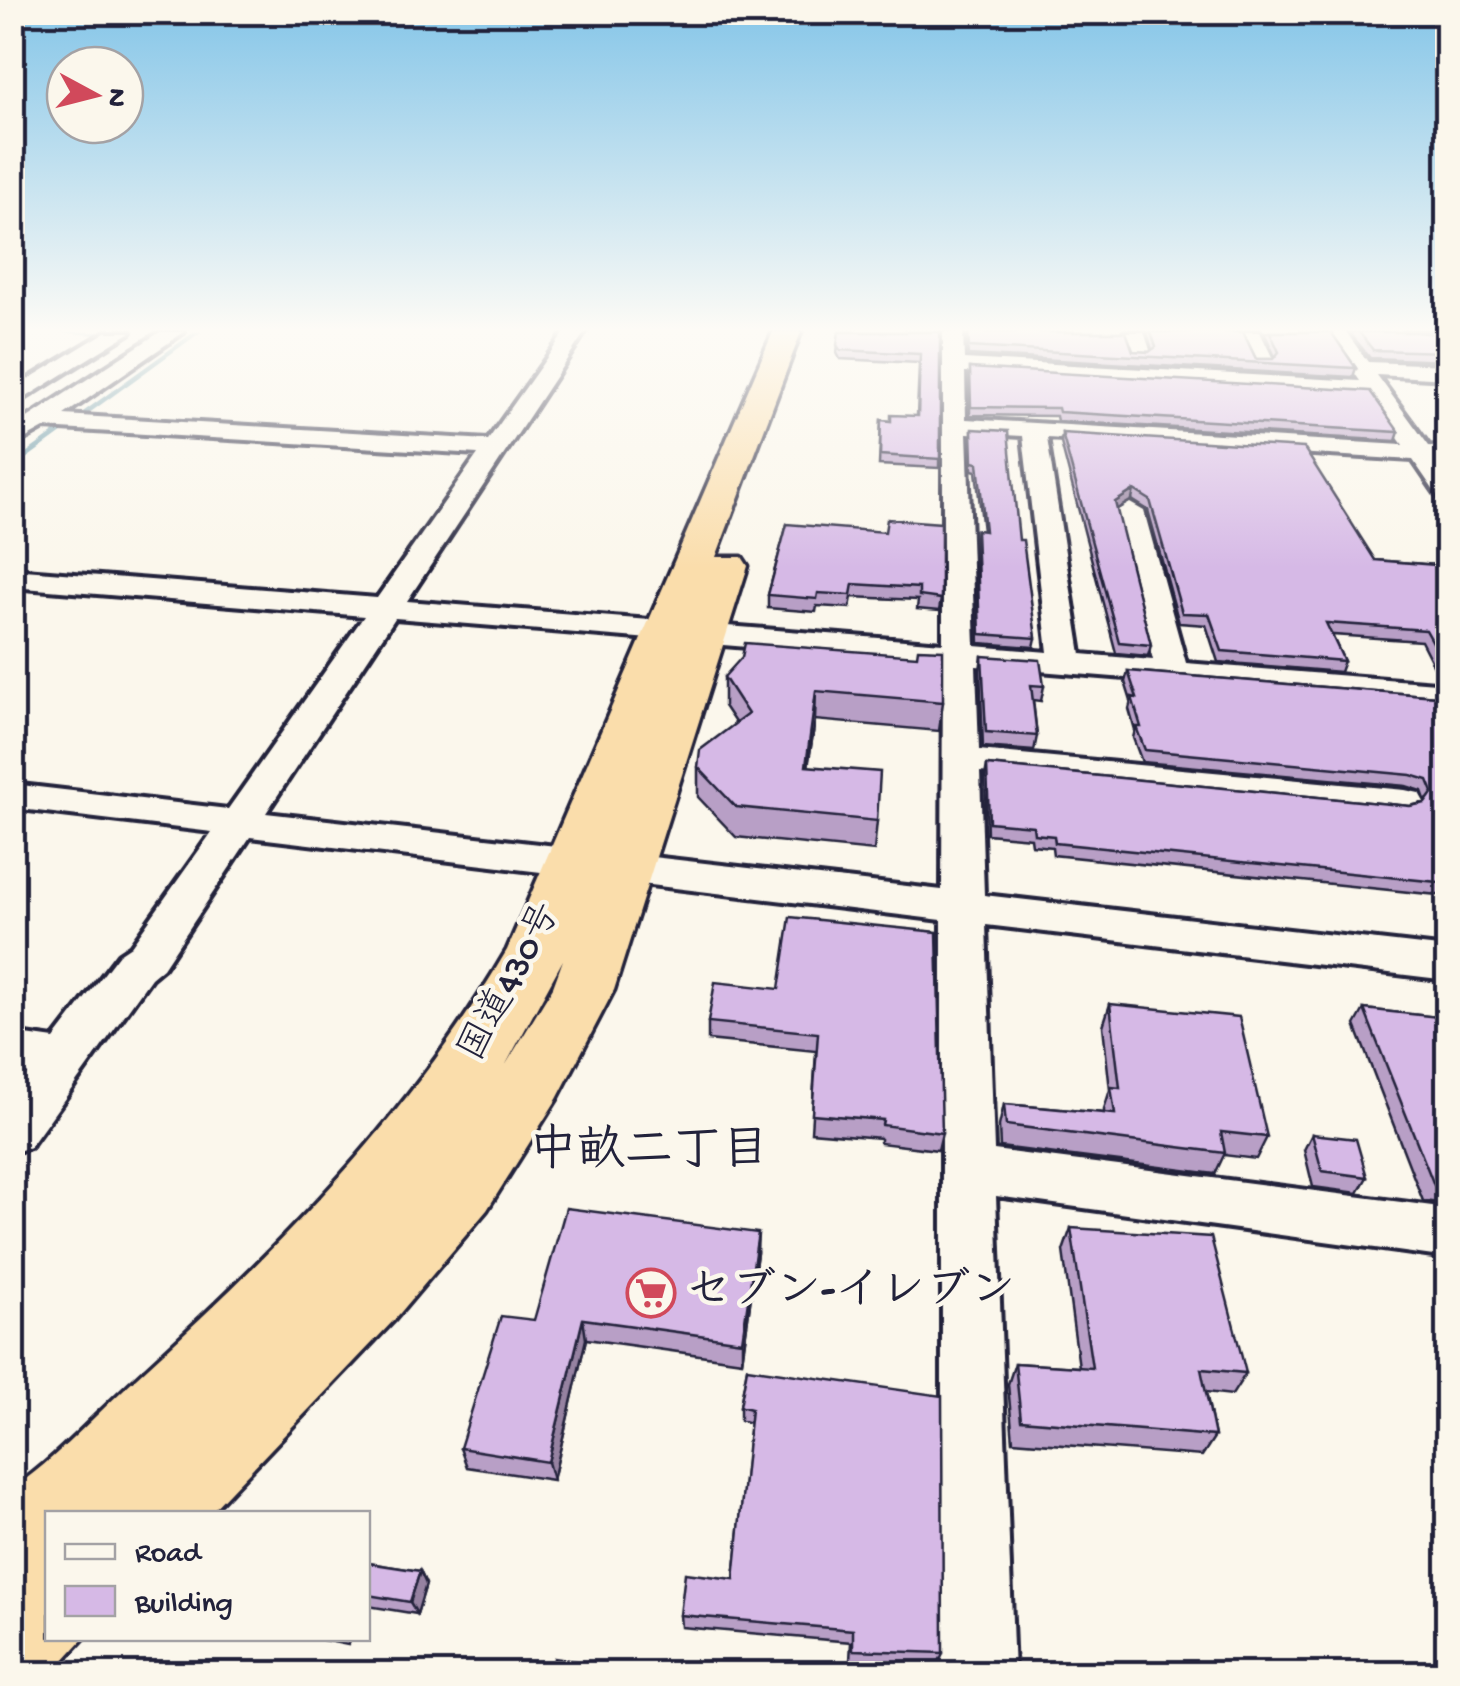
<svg xmlns="http://www.w3.org/2000/svg" width="1460" height="1686" font-family="'Gochi Hand','Klee One',sans-serif">
	<style>
		.lines { fill: none; stroke-linecap: round; stroke-linejoin: round }
		.stream { fill: #6393a3; fill-rule: evenodd }
		.minor-casing { stroke: #22223b; stroke-width: 8 }
		.highway-casing { stroke: #22223b; stroke-width: 7 }
		.minor { fill: #fbf7ec; fill-rule: evenodd }
		.highway { fill: #faddab; fill-rule: evenodd }
		.wall { fill: #b89fc6; stroke: #22223b; stroke-width: 2.5 }
		.shaded-wall { fill: #9682a1; stroke: #22223b; stroke-width: 2.5 }
		.building { fill: #d6b9e6; stroke: #22223b; stroke-width: 2.5 }
		.labels { text-anchor: middle; dominant-baseline: central; stroke-width: 9; stroke-linejoin: round; paint-order: stroke }
		.street-label { font-size: 38px; fill: #22223b; stroke: #fbf7ec }
		.near-poi-label { font-size: 45px; font-weight: bold; fill: #22223b; stroke: #fbf7ec; text-anchor: start }
		.near-neighbourhood-label { font-size: 48px; font-weight: bold; fill: #22223b; stroke: #fbf7ec }
	</style>
	<rect width="100%" height="100%" fill="#fbf7ec"/>
	<filter id="ink" filterUnits="userSpaceOnUse"><feTurbulence type="fractalNoise" baseFrequency=".01" numOctaves="2"/><feDisplacementMap in="SourceGraphic" scale="20" xChannelSelector="R" yChannelSelector="G"/><feConvolveMatrix kernelMatrix="1 2 1 2 8 2 1 2 1" color-interpolation-filters="sRGB"/></filter>
	<g filter="url(#ink)">
		<g class="lines">
			<path class="stream" d="M59,332H100L120,335L117,337Z
				M194,332H201L12,469V463Z"/>
			<g class="minor-casing">
				<path id="minor" d="M106,332H131L12,406V389Z
					M160,332H184L64,415L488,440L565,332H585L407,601L943,643V332H963L964,359L1360,381L1326,332H1346L1368,362L1448,365V379L1377,375L1429,446L1448,447V462H1440L1448,473V500L1439,498L1413,460L1047,438L1081,654L1153,660L1116,511L1130,503L1144,511L1186,663L1448,684V704L976,666L979,750L1405,790L1419,793L1424,802L1419,811L1405,814L980,772L984,895L1448,948V980L986,925L994,1150L1448,1208V1258L996,1196L1014,1674H942V920L250,837L163,968L151,978L30,1147L12,1153V1093L28,1073L12,1071V1033L54,1039L119,954L131,946L212,832L12,808V784L228,809L364,616L12,587V569L377,598L478,454L44,428L12,446V428ZM965,372L1369,396L1403,445L966,419ZM967,433L1023,436L1048,652L975,646ZM395,618L943,663L942,890L266,813Z
					M1124,332H1144L1151,353L1147,357H1133Z
					M1240,332H1260L1273,359L1270,364H1254Z
					M1404,332H1448V340L1414,338Z"/>
			</g>
			<g class="highway-casing">
				<path id="highway" d="M773,332H801L716,557H742L748,566L614,990L557,1099L487,1210L395,1319L209,1514H48V1638H84L51,1674H12V1489C54,1461 98,1412 136,1378C281,1246 408,1119 507,950ZM563,960L553,987L505,1066Z"/>
			</g>
			<use href="#minor" class="minor"/>
			<use href="#highway" class="highway"/>
		</g>
		<path class="wall" d="M839,332H940L939,468L879,465L881,420L891,421L917,416L919,363L840,359L837,353Z
			M966,332H1126L1133,351L1149,352L1152,350L1147,332H1243L1256,359H1273L1275,357L1264,332H1331L1356,368L1353,377L968,355Z
			M1349,332H1415L1448,335V361L1370,358Z
			M970,368L1399,432L1396,441L1057,421L1056,416L970,415Z
			M972,429L1019,540L1036,638L1034,647L979,643L975,538L976,530L983,531L976,471L972,470Z
			M1062,433L1375,560L1448,566V681L1441,680L1421,641L1332,635L1344,661L1340,672L1218,662L1206,625L1179,623L1148,510L1132,500L1116,509L1151,645L1148,656L1116,653L1061,443Z
			M787,524L941,599L939,611L917,609L918,600L852,597L850,608L817,606L816,612L768,608V595Z
			M982,656L1044,686L1041,701L1033,700L1037,736L1034,751L983,747L980,670Z
			M1128,671L1448,697V896L1053,855L1052,847L1032,845L1031,838L987,834L985,776L987,765L1410,806L1426,802L1422,791L1406,786L1142,762L1133,738L1135,730L1129,709L1131,701L1125,682Z
			M724,677L943,702L939,731L815,720L808,766L877,821L874,851L736,837L698,797V767L736,724L724,706Z
			M779,989L942,1133L938,1150L880,1143V1138L811,1132L816,1051L708,1040V1022Z
			M1110,1004L1267,1137L1256,1159L1224,1155L1215,1174L1000,1147L999,1126L1004,1104L1104,1113V1109L1110,1090L1103,1026Z
			M1364,1009L1448,1018V1204L1423,1201L1355,1025Z
			M1312,1134L1367,1177L1358,1193L1313,1187L1304,1150Z
			M1071,1228L1246,1373L1232,1395L1206,1392L1215,1436L1202,1456L1013,1441L1008,1384L1015,1363L1079,1367L1063,1251Z
			M757,1253L742,1361L586,1339L553,1480L467,1467L460,1448L534,1320Z
			M747,1368L943,1653L938,1664L850,1661L851,1642L681,1627L680,1615L734,1579L750,1423L740,1420V1406Z
			M368,1563L420,1571L426,1584L417,1614L368,1606Z
			M313,1638H350L348,1645Z"/>
		<path class="shaded-wall" d="M1134,490L1132,500L1112,512L1115,502Z
			M816,691L815,720L804,795L806,766Z
			M758,1233L757,1253L742,1361V1341Z
			M583,1319L586,1339L553,1480L548,1462Z
			M420,1571L426,1584L417,1614L410,1602Z"/>
		<path class="building" d="M839,332H940V459L880,455L881,420L891,421V415L918,416L920,354L840,350L837,345Z
			M968,332H1126L1133,351L1149,352L1156,347L1151,332H1243L1256,359H1273L1279,352L1270,332H1331L1356,368L969,347Z
			M1359,332H1415L1448,335V352L1373,350Z
			M970,368L1370,391L1399,432L1059,412L1058,408L971,407Z
			M972,429L1008,431L1019,540H1023L1036,638L980,634L976,530L985,531L978,463L973,462Z
			M1062,433L1304,448L1375,560L1448,566V669L1426,630L1326,623L1344,661L1222,651L1209,614L1182,613L1150,500L1134,490L1115,502L1151,645L1119,642Z
			M887,519L941,523V599L919,596V588L853,584L851,595L818,593L817,599L768,595L787,524L885,532Z
			M745,643L917,656L918,649L943,650V702L816,691L806,766L880,772L877,821L736,807L698,767L700,750L748,714L724,677L742,657Z
			M982,656L1040,660L1044,686L1031,685L1037,736L986,732Z
			M1128,671L1448,697V883L1055,843L1054,836L1034,834L1033,826L989,822L987,765L1410,806L1425,803L1433,792L1428,780L1411,775L1145,750L1136,727H1141L1132,697L1137,698Z
			M790,917L937,932L942,1133L882,1125L883,1120L812,1114L818,1033L708,1022L715,982L779,989Z
			M1110,1004L1239,1017L1267,1137L1221,1132L1225,1153L1006,1125L1004,1104L1115,1114L1111,1087L1120,1088Z
			M1364,1009L1448,1018V1187L1434,1185Z
			M1312,1134L1356,1139L1367,1177L1322,1171Z
			M566,1208L758,1233L742,1341L583,1319L548,1462L460,1448L501,1316L534,1320Z
			M1071,1228L1211,1237L1246,1373L1201,1369L1215,1436L1021,1420L1015,1363L1092,1368Z
			M747,1368L942,1396L943,1653L853,1650V1630L680,1615L685,1573L734,1579L751,1409L740,1406Z
			M368,1563L420,1571L410,1602L368,1595Z
			M554,1658L642,1670V1674H552Z"/>
	</g>
	<linearGradient id="sky" x2="0" y2="1"><stop stop-color="#84c5e8"/><stop offset="0.58" stop-color="#fdfbf6"/><stop offset="1" stop-color="#fdfbf6" stop-opacity="0"/></linearGradient>
	<rect width="1460" height="568" fill="url(#sky)"/>
	<defs>
		<g id="supermarket-ring" transform="scale(2.5)"><circle r="9.5" fill="#fbf7ec" stroke="#d1495b" stroke-width="1.5"/><path d="M-6-5.5h2.5l.6 2H6L4.5 2H-2.5L-4.4-4H-6ZM-1.5 3.2a1.3 1.3 0 1 0 .1 0ZM3 3.2a1.3 1.3 0 1 0 .1 0Z" fill="#d1495b"/></g>
	</defs>
	<g fill-rule="evenodd">
		<use href="#supermarket-ring" x="651" y="1293"/>
	</g>
	<g class="labels">
		<g class="street-label">
			<text transform="translate(512 983) rotate(-62)">国道430号</text>
		</g>
		<g class="near-poi-label">
			<text x="686" y="1293">セブン-イレブン</text>
		</g>
		<g class="near-neighbourhood-label">
			<text x="649" y="1154">中畝二丁目</text>
		</g>
	</g>
	<rect width="1460" height="1686" fill="none" stroke="#fbf7ec" stroke-width="50"/>
	<rect x="25" y="25" width="1410" height="1636" fill="none" stroke="#22223b" stroke-width="4" filter="url(#ink)"/>
	<rect x="45" y="1511" width="325" height="130" fill="#fbf7ec" stroke="#a4a2a5" stroke-width="2.5"/>
	<rect x="65" y="1544" width="50" height="15" fill="#fbf7ec" stroke="#a4a2a5" stroke-width="2.5"/>
	<text x="135" y="1561" font-size="30" fill="#22223b">Road</text>
	<rect x="65" y="1586" width="50" height="30" fill="#d6b9e6" stroke="#a4a2a5" stroke-width="2.5"/>
	<text x="135" y="1611" font-size="30" fill="#22223b">Building</text>
	<g transform="translate(95 95) rotate(97)"><circle r="48" fill="#fbf7ec" stroke="#a4a2a5" stroke-width="2.5"/>
	<path d="M0-8L18 38L0 25L-18 38Z" fill="#d1495b"/>
	<text y="-15" font-size="28" font-weight="bold" text-anchor="middle" fill="#22223b">N</text>
	</g>
</svg>
